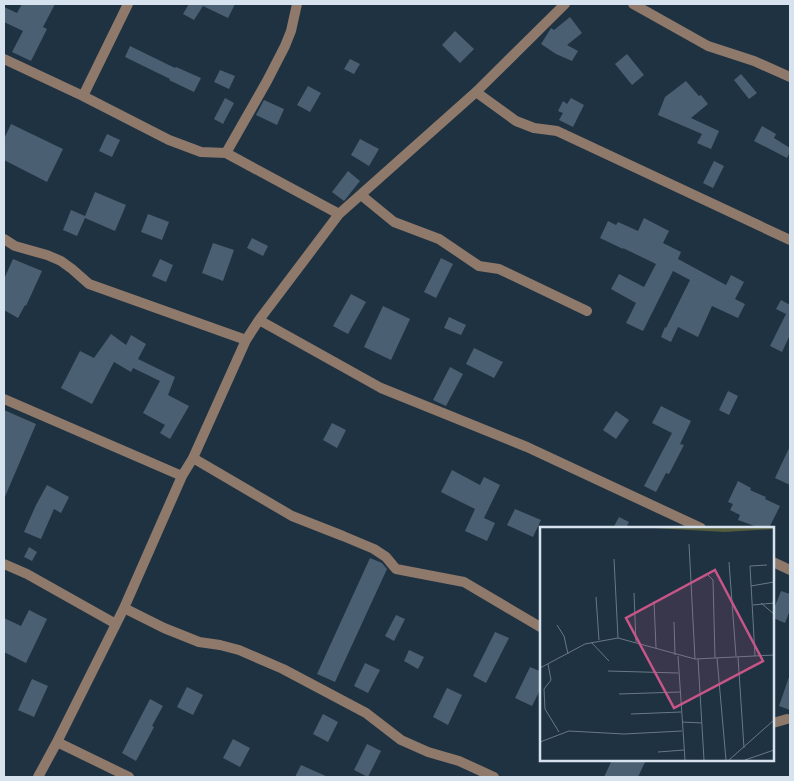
<svg xmlns="http://www.w3.org/2000/svg" width="794" height="781" font-family="'Libre Baskerville',serif">
	<style>
		.building { fill: #4a5f71 }
		.lines { fill: none; stroke-linecap: round; stroke-linejoin: round }
		.minor { stroke: #8e796b; stroke-width: 10 }
		.inset-road { fill: none; stroke: #687886; stroke-width: 1 }
		.view { fill: #c85587; fill-opacity: 0.15; stroke: #c85587; stroke-width: 2.5 }
		.inset-edge { fill: none; stroke: #d6e2ed; stroke-width: 2.5 }
	</style>
	<rect width="100%" height="100%" fill="#1f3242"/>
	<path class="building" d="M22,4H55L43,27L47,29L31,61L12,52L23,31L4,22V7L17,13Z
		M189,4H235L228,18L203,6L194,20L183,14Z
		M570,17L582,33L567,45L578,51L572,61L556,54L541,44L551,28L554,30Z
		M455,31L474,49L460,63L442,45Z
		M130,46L175,68L176,67L201,78L194,92L169,80L170,79L125,57Z
		M627,54L644,75L632,85L615,64Z
		M350,59L360,64L354,74L344,69Z
		M220,70L235,76L229,89L214,82Z
		M741,74L757,93L749,99L734,80Z
		M686,81L699,96L701,95L708,104L691,118L719,131L711,149L697,143L702,134L658,115L665,97Z
		M308,86L321,93L310,112L297,105Z
		M225,98L234,103L223,124L214,119Z
		M571,98L584,105L573,127L559,120L563,113L558,111L563,101L567,104Z
		M264,100L284,109L277,125L256,115Z
		M11,124L63,149L47,182L4,160V139Z
		M762,126L776,134L774,138L790,148V152L787,158L754,141Z
		M107,134L120,140L112,157L99,151Z
		M360,139L379,149L369,166L351,155Z
		M714,161L724,166L713,188L703,183Z
		M348,171L360,181L344,201L332,192Z
		M95,192L126,205L115,231L85,218L77,236L63,230L71,210L85,216Z
		M148,214L169,222L162,240L141,232Z
		M644,218L669,231L663,243L681,252L678,259L726,285L731,275L744,282L735,299L745,304L738,318L712,306L698,337L678,327L671,342L661,337L665,327L666,328L690,280L673,271L643,331L626,323L636,303L611,289L619,274L644,287L656,264L623,248V249L600,238L608,221L616,225L618,222L638,231Z
		M252,238L268,246L263,256L247,248Z
		M213,243L234,250L223,281L202,273Z
		M441,258L453,264L436,298L424,292Z
		M13,259L42,271L26,306L25,305L18,318L4,310V279Z
		M160,259L173,265L166,282L152,276Z
		M351,294L366,302L348,334L333,326Z
		M781,300L790,305V335L782,352L770,346L786,314L776,309Z
		M383,306L410,319L391,360L364,347Z
		M449,317L466,325L461,335L444,328Z
		M111,334L126,345L131,335L146,344L138,359L175,377L168,395L189,406L170,439L160,433L165,425L143,413L160,381L133,368L131,372L114,362L92,404L61,388L80,351L94,358Z
		M474,348L503,362L494,378L466,364Z
		M450,367L463,374L446,406L433,400Z
		M728,391L738,396L729,415L719,410Z
		M661,406L691,421L680,444L684,445L669,474L666,473L656,492L644,486L672,433L652,423Z
		M4,410L36,424L4,499Z
		M616,411L629,420L616,439L603,430Z
		M332,423L346,430L337,448L323,440Z
		M790,446V485L775,478Z
		M452,470L480,485L484,477L500,485L484,518L495,523L487,541L465,531L475,509L441,492Z
		M738,481L751,488L750,490L766,497L765,499L780,506L769,528H760L738,520L740,515L730,510L733,504L728,502Z
		M47,485L69,497L61,513L54,509L41,539L24,532L36,505Z
		M515,509L541,520L533,537L507,525Z
		M619,517L629,522L626,528H613Z
		M29,547L37,552L32,561L24,557Z
		M370,558L382,563L387,569L335,682L317,674Z
		M781,591L790,594V610L785,623L773,618V611Z
		M29,610L47,619L26,663L4,652V618L21,626Z
		M396,615L405,619L394,641L385,636Z
		M495,632L509,638L486,683L473,676Z
		M409,650L424,657L418,669L404,661Z
		M365,663L380,670L368,693L354,686Z
		M530,667L542,672V686L532,706L515,698Z
		M789,677L790,678V710L779,706Z
		M32,679L48,686L34,717L18,710Z
		M187,687L203,695L193,715L177,707Z
		M447,688L462,695L448,725L433,717Z
		M150,699L163,706L152,726L154,727L136,761L122,753Z
		M323,714L338,722L328,742L313,734Z
		M233,739L250,748L240,767L223,758Z
		M367,744L381,751L368,777L354,770Z
		M612,760H646L638,777H604Z
		M301,765L328,777H295Z"/>
	<g class="lines">
		<path class="minor" d="M633,4L708,46L754,61L790,77
			M4,59L83,96L169,140L201,152L226,153L339,214
			M476,92L516,121L534,128L557,131L790,240
			M83,96L128,4
			M226,153L267,81L285,46L291,31L297,4
			M361,195L394,222L439,239L479,266L499,269L587,311
			M4,239L15,246L47,255L61,261L72,269L89,284L246,340
			M259,320L381,388L527,447L701,528
			M4,399L182,476
			M193,458L292,516L343,536L374,549L386,557L396,569L464,582L542,628
			M773,562L790,570
			M4,564L27,574L116,624
			M124,608L164,628L199,642L220,645L239,650L283,669L366,713L401,740L428,752L459,761L494,777
			M773,723L787,719
			M57,742L129,777
			M38,777L57,742L124,608L182,476L193,458L246,340L259,320L339,214L476,92L565,4"/>
	</g>
	<g transform="translate(540 527)">
		<rect width="234" height="234" fill="#1f3242"/>
		<path d="M113,1H234V2L185,5Z" fill="#555c3b"/>
		<path class="inset-road" d="M149,17L155,132M74,32L78,111M189,35L196,129M168,48L173,53L175,131M211,59L234,55M94,66L96,115M56,70L59,113M114,74L116,121M221,76L234,87M213,78L234,76M134,95L135,128M17,98L24,109L28,127M51,115L69,134M138,129L145,233M215,129L210,39L227,38M198,130L204,221M177,131L186,233M158,132L164,233M8,137L11,153L4,162L5,182L19,205M0,141L45,117L78,111L155,132L234,128M68,144L138,146M79,167L140,165M91,187L141,185M142,195L162,196M0,215L29,204L84,207L142,204M118,225L144,223M189,233L234,193M205,233L234,223"/>
		<path class="view" d="M175,43L223,134L134,181L86,91Z"/>
		<rect width="234" height="234" class="inset-edge"/>
	</g>
	<rect width="794" height="781" fill="none" stroke="#d6e2ed" stroke-width="10"/>
</svg>
